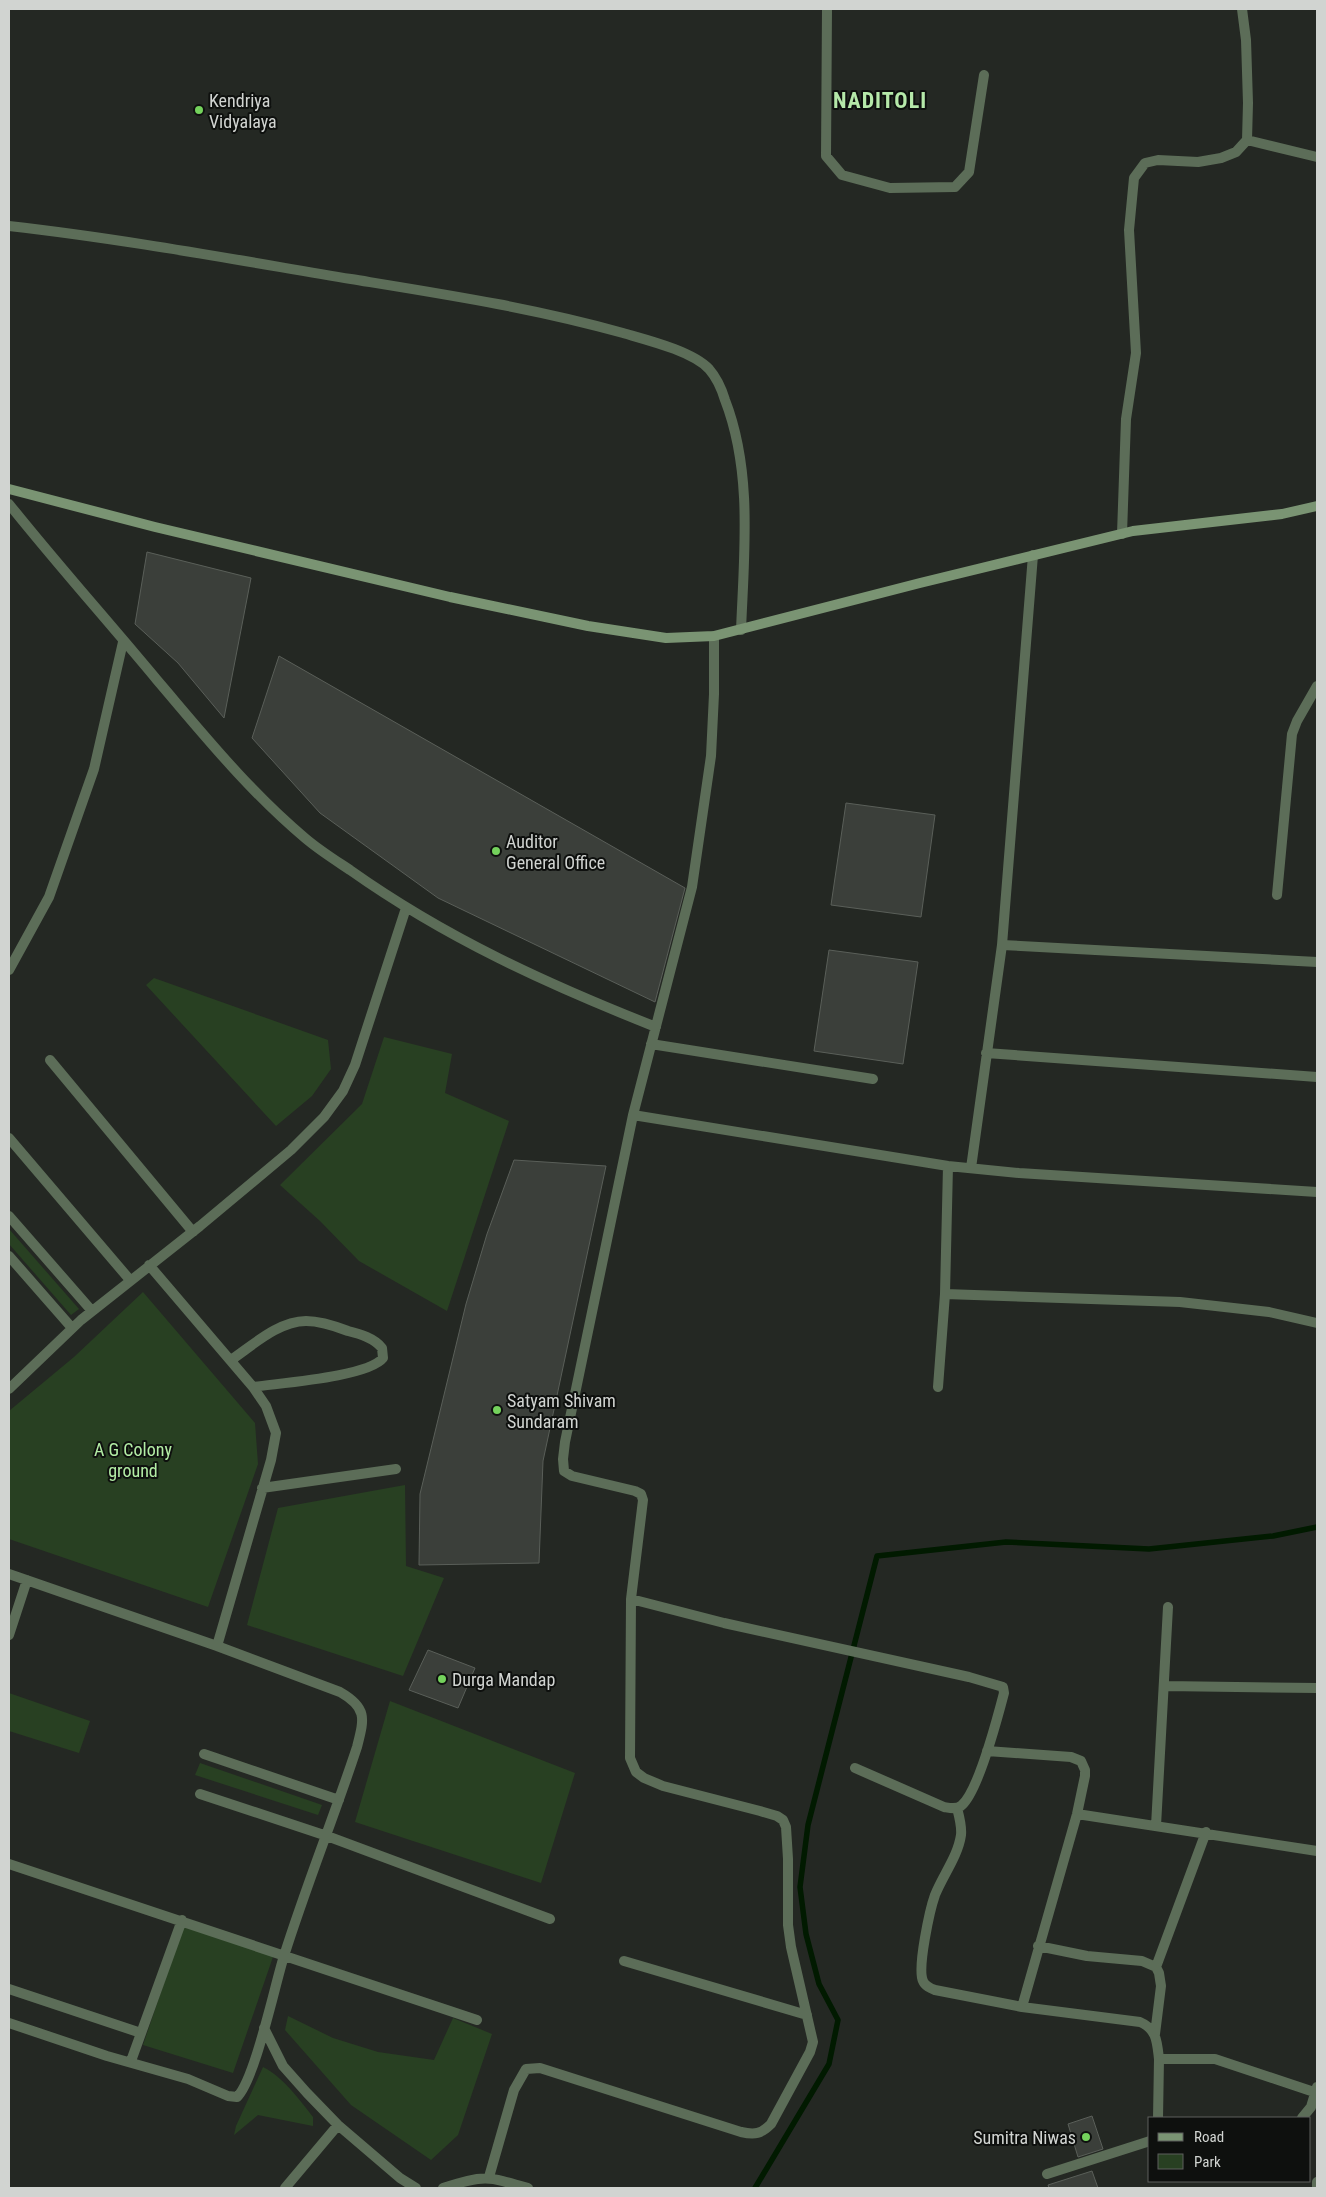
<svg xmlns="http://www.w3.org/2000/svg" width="1326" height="2197" font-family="'Roboto Condensed',sans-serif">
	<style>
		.green { fill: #284022 }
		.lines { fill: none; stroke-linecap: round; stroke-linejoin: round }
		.stream { stroke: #011a00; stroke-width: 5.5 }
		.building { fill: #3b3f3a; stroke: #5a5f59 }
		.street { stroke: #5c6d58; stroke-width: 10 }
		.secondary { stroke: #7a9473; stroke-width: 10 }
		.poi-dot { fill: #74d25c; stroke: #0e100e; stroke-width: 2 }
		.labels { text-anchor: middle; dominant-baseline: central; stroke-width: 4; stroke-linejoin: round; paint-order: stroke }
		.poi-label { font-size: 18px; fill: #d1d4d1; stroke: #0e100e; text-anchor: start }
		.park-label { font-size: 18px; fill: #b3eda5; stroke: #0e100e }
		.district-label { font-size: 22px; font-weight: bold; letter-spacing: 1px; fill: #b5e8a9; stroke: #0e100e }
	</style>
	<rect width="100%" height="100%" fill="#242823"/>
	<path class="green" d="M154,978L328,1040L331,1069L312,1096L276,1126L146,985Z
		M384,1037L452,1054L445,1093L509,1121L447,1311L359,1261L320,1221L280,1185L362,1104Z
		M9,1229L79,1309L71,1315L9,1244Z
		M143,1292L255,1423L258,1464L208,1607L9,1539V1411L74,1357Z
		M405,1485L406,1566L444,1578L403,1676L247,1625L278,1508Z
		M9,1693L90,1721L79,1753L9,1731Z
		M390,1701L575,1773L541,1883L355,1822Z
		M200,1763L322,1805L318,1815L195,1775Z
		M183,1927L274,1954L233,2073L143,2045Z
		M288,2016L333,2038L378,2052L434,2060L453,2018L492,2034L458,2135L431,2160L351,2105L285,2030Z
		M263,2067C283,2077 299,2099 313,2117V2126L258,2115L234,2135L236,2126Z"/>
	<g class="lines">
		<path class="stream" d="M755,2188L829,2064L838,2020L819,1984L806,1934L800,1887L808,1825L877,1556L1006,1542L1149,1549L1273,1536L1317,1527"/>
	</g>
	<path class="building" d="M147,552L251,578L224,718L178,663L135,624Z
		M279,656L685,888L655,1002L438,898L320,813L252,738Z
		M846,803L935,815L921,917L831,905Z
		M829,950L918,962L903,1064L814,1051Z
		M514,1160L606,1166L543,1461L539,1563L419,1565L420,1494L466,1304L487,1234Z
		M428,1650L475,1668L458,1708L409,1690Z
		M1092,2116L1103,2149L1078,2157L1068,2124Z
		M1092,2171L1098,2188H1049L1048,2185Z"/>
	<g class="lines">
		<path class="street" d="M827,9L826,156L842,175L890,188L955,187L969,172L984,75
			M1247,140L1317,157
			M9,226C124,239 237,260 351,279C443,294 534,308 623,333C647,340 692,351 709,369C716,377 722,390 725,400C753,472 744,554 741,630
			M9,504C57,564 108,621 157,680C204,735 249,791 305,838C319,850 335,860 350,870C446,938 547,984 656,1027
			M1122,534L1126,419L1136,353L1129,230L1134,178L1145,163L1158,160L1198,162L1221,158L1236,152L1247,140L1248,103L1246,40L1242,9
			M1277,895L1292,734L1297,721L1317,686
			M1002,945L1317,962
			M9,970L49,897L94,769L123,642
			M651,1044L873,1079
			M986,1053L1317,1077
			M50,1060L193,1232
			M633,1115L948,1166L1019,1173L1317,1192
			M9,1138L130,1280
			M971,1168L1002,945L1033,555
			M9,1216L92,1311
			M9,1256L72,1328
			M149,1265L253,1387L266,1406L276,1433L271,1460L217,1646
			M945,1294L1180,1302L1269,1312L1317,1323
			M231,1360C253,1345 279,1321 306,1321C320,1321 335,1326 348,1331C360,1334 374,1338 382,1348L383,1358C368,1377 279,1383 253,1387
			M938,1387L945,1294L948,1166
			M9,1389L81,1320L200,1226L291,1150L324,1117L343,1091L355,1065L406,908
			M262,1488L396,1469
			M9,1574L217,1646L340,1692C368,1708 364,1719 357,1747C334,1817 306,1886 284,1956C275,1984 255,2080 237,2097L228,2096L188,2079L107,2056L9,2023
			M631,1599L724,1623L969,1677L1003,1687L1004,1693C998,1716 978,1791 962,1805C957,1810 950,1808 944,1807L855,1768
			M9,1635L27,1580
			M1165,1686L1317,1688
			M987,1751L1071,1757L1081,1761L1085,1770V1776L1077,1814L1022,2007
			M204,1754L339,1800
			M200,1794L327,1836L550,1919
			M957,1808C959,1816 962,1826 961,1835C958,1856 943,1875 935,1895C930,1909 917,1968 923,1981C925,1986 930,1988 935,1990L1022,2007L1140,2022C1157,2029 1157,2042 1159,2059H1215L1317,2093
			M1077,1814L1317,1851
			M1156,1826L1168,1607
			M9,1864L477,2020
			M1038,1946L1087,1956L1142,1961L1156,1967L1159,1973L1161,1986L1155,2034
			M624,1961L807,2015
			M1156,1967L1206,1832
			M9,1989L141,2033
			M264,2028L283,2066L307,2093L338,2125L400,2178L416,2188
			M131,2061L182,1920
			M1158,2118L1159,2059
			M1302,2118L1311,2107L1317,2087
			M1047,2174L1150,2141
			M489,2177L514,2090L526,2069L540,2068L741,2132C755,2135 761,2134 771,2124L810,2052L813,2042L791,1947L788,1925V1859L786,1827L783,1820L777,1816L760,1811L663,1786L644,1778L636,1772L630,1758L631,1599L643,1500L641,1494L635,1491L572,1476L564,1471L563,1459L565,1442L633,1115L692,887L711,756L714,694V636
			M285,2188L338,2125
			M443,2188C484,2175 487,2176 528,2188
			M1317,2188V2182"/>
		<path class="secondary" d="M9,489L155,527L450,597L588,626L666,638L714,636L920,583L1133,531L1282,514L1317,506"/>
	</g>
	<g class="poi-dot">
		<circle cx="199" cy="110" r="5"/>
		<circle cx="496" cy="851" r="5"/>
		<circle cx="497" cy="1410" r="5"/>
		<circle cx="442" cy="1679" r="5"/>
		<circle cx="1086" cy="2137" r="5"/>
	</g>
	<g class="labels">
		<g class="poi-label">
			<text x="209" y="100">Kendriya<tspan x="209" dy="21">Vidyalaya</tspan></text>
			<text x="506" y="841">Auditor<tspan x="506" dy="21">General Office</tspan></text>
			<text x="507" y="1400">Satyam Shivam<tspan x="507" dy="21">Sundaram</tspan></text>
			<text x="452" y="1679">Durga Mandap</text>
			<text x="1076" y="2137" text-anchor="end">Sumitra Niwas</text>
		</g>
		<g class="park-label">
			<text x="133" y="1449">A G Colony<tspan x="133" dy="21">ground</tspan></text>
		</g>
		<g class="district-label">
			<text x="880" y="100">NADITOLI</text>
		</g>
	</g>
	<rect width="1326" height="2197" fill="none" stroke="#d1d4d1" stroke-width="20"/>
	<rect x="1148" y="2117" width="162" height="65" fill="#0e100e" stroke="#5c5e5c"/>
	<rect x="1158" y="2133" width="25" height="8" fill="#7a9473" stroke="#5c5e5c"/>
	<text x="1194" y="2142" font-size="15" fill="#d1d4d1">Road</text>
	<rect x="1158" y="2154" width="25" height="15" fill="#284022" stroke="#5c5e5c"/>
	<text x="1194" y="2167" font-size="15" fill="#d1d4d1">Park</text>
</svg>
